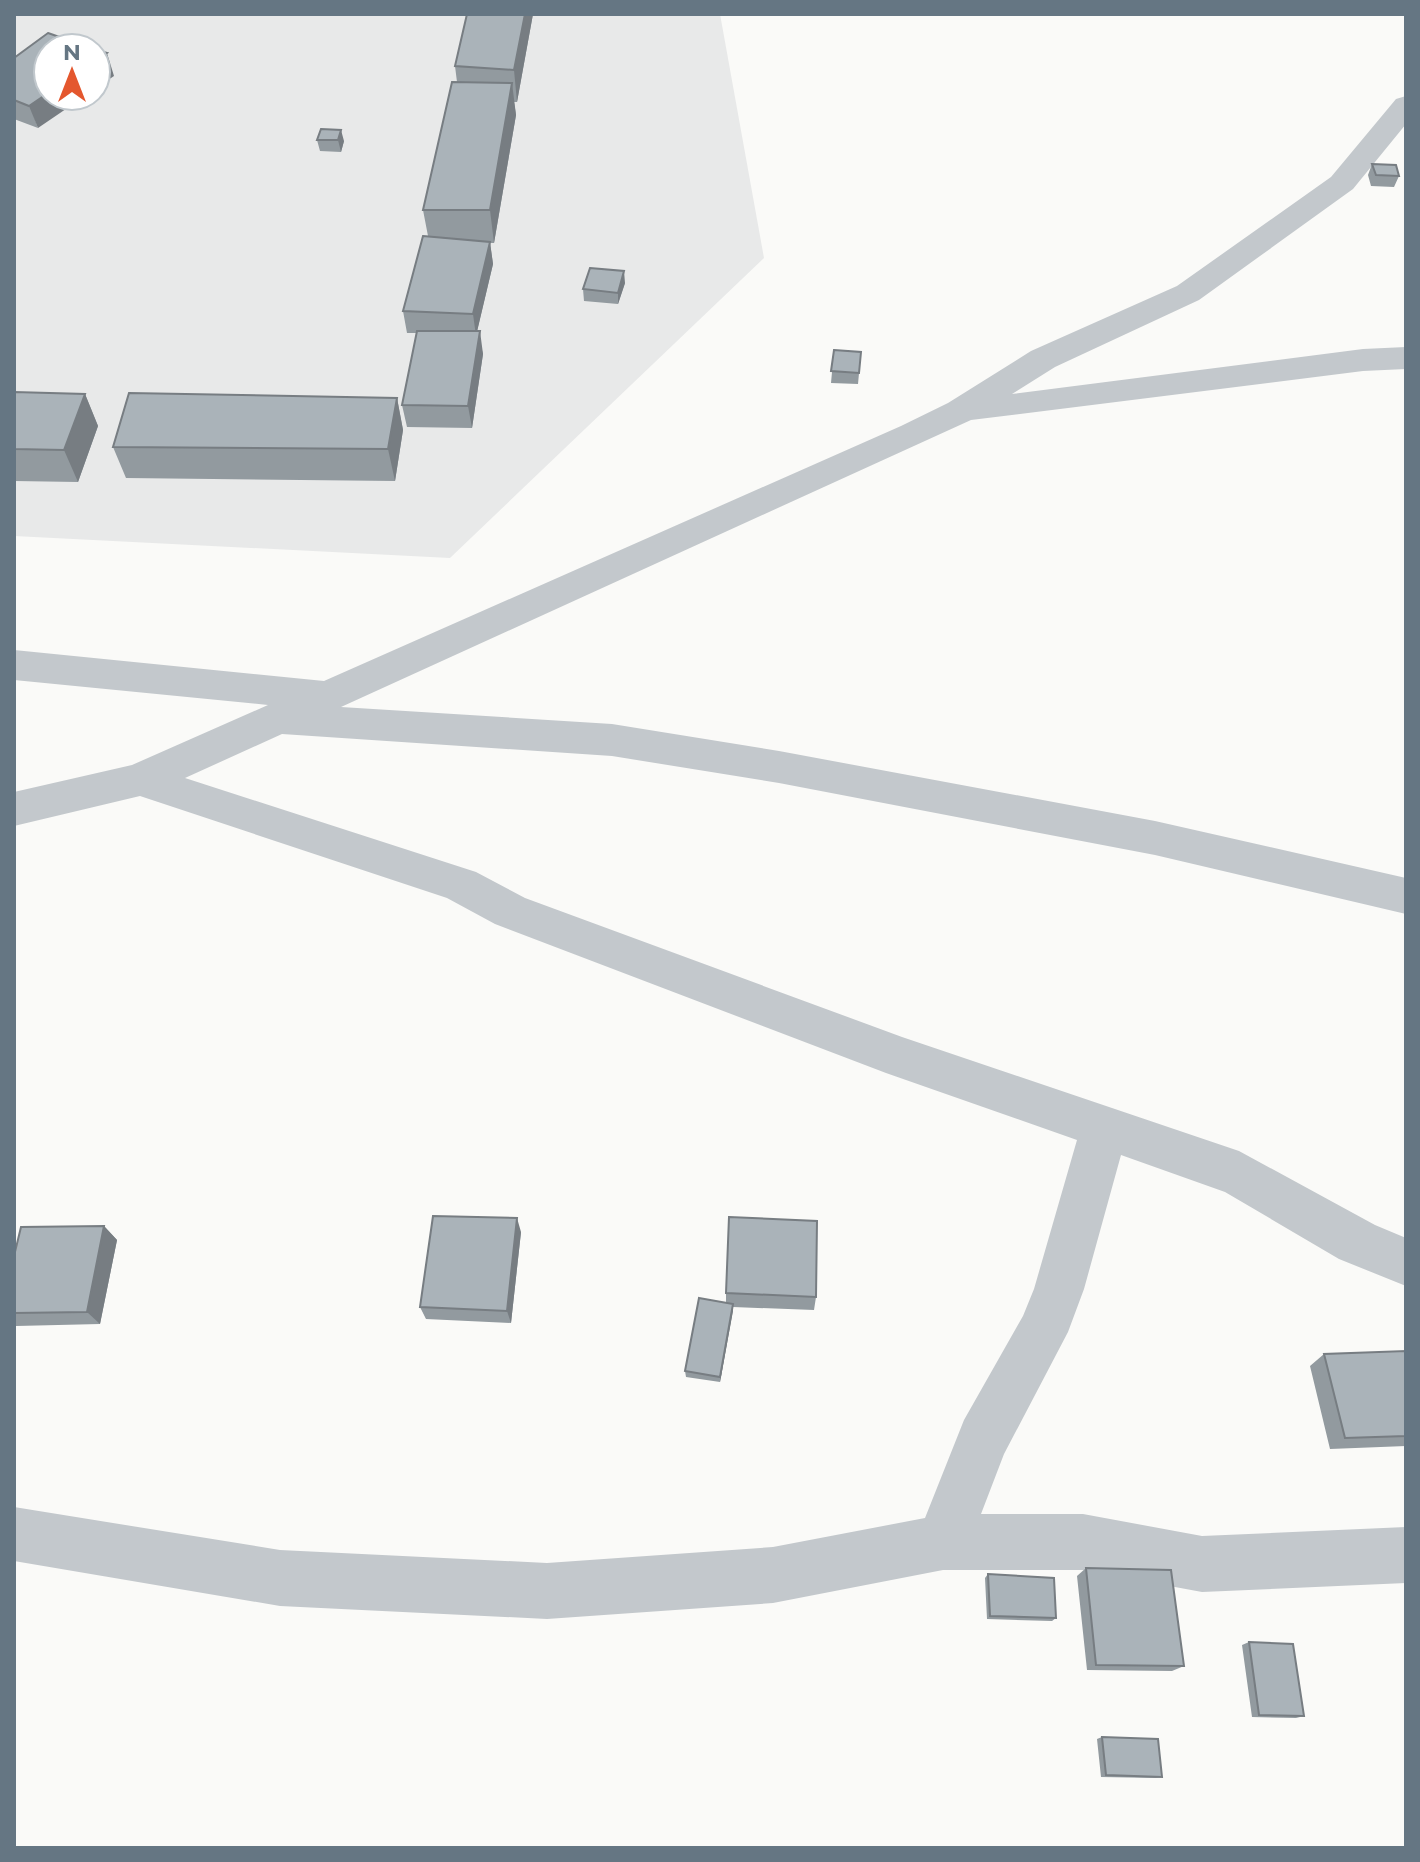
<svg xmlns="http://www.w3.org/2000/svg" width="1420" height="1862" font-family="Montserrat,sans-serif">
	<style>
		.built { fill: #e8e9e9; fill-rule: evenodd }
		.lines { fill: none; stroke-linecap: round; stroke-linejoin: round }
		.street { fill: #c3c8cc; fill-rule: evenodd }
		.wall { fill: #929a9f }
		.shaded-wall { fill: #777d82 }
		.building { fill: #aab3b9; stroke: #777d82; stroke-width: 2 }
	</style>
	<rect width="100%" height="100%" fill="#fafaf8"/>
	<path class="built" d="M14,14H720L764,258L450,558L14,536ZM48,48H96V96H48Z"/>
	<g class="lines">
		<path class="street" d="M1406,96V124L1353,189L1199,300L1055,367L1012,394L1363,349L1406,347V369L1363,371L971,420L341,707L612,724L779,751L1155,821L1406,878V914L1155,855L779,783L612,756L282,734L185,778L476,872L525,898L902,1037L1239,1151L1375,1225L1406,1238V1286L1339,1259L1225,1192L1121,1155L1084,1289L1068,1332L1004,1454L981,1514H1083L1202,1536L1406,1527V1583L1202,1592L1083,1570H943L773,1603L547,1619L280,1606L14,1561V1507L280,1550L547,1563L773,1547L925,1518L964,1420L1023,1316L1034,1289L1077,1140L886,1073L495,924L447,898L140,796L14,826V792L132,765L268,705L14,680V650L324,681L901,426L948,403L1031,351L1177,286L1331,177L1396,99Z"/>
	</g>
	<path class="wall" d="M467,14H533L517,102H514L516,115L494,243H490L493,264L477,331L483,354L472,428L407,427L402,405L417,333H407L403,311L428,236L423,210L457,82L455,66Z
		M14,58L38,128L14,119Z
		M317,140L344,141L341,152L320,151Z
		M1372,164L1399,176L1394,187L1371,186L1368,175Z
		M625,283L618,304L584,301L583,289Z
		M834,350L861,352L858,384L831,383Z
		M14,392L85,394L98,426L78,482L14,481Z
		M397,398L403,430L395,481L126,478L113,447Z
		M104,1226L117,1240L100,1324L16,1326L14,1324V1313Z
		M521,1232L511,1323L426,1319L420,1307Z
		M726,1293L816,1297L814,1310L733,1307L720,1382L686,1377L685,1371L726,1303Z
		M1406,1351V1446L1330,1449L1310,1366L1324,1354Z
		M1086,1568L1184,1666L1172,1671L1087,1670L1077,1576Z
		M988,1574L1056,1618L1052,1621L987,1619L985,1578Z
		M1249,1642L1304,1716L1296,1718L1252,1717L1242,1645Z
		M1102,1737L1162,1777L1156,1778L1101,1777L1097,1739Z"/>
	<path class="shaded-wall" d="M525,14H533L517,102L514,70Z
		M107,53L114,76L96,88V61Z
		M512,83L516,115L494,243L490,210Z
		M48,93V96H85L38,128L29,106Z
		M341,130L344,141L341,152L338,140Z
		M490,242L493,264L476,336L473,314Z
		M624,271L625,283L618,304V293Z
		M480,331L483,354L472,428L468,406Z
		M85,394L98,426L78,482L64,450Z
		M397,398L403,430L395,481L388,449Z
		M517,1218L521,1232L511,1323L507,1311Z
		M104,1226L117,1240L100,1324L87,1312Z
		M733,1304V1311L720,1382V1377Z"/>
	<path class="building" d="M467,14H525L514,70L455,66Z
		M48,33L91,48H48V93L29,106L14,100V58Z
		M96,50L107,53L96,61Z
		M452,82L512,83L490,210H423Z
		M321,129L341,130L338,140H317Z
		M1372,164L1396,165L1399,176L1376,175Z
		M423,236L490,242L473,314L403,311Z
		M590,268L624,271L618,293L583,289Z
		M417,331H480L468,406L402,405Z
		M834,350L861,352L859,373L831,371Z
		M14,392L85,394L64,450L14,449Z
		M129,393L397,398L388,449L113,447Z
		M433,1216L517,1218L507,1311L420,1307Z
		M729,1217L817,1221L816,1297L726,1293Z
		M104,1226L87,1312L14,1313V1256L21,1227Z
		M699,1298L733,1304L720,1377L685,1371Z
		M1406,1351V1436L1345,1438L1324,1354Z
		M1086,1568L1171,1570L1184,1666L1096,1665Z
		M988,1574L1054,1578L1056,1618L990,1616Z
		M1249,1642L1293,1644L1304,1716L1259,1715Z
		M1102,1737L1158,1739L1162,1777L1106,1775Z"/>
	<rect width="1420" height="1862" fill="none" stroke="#657683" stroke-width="32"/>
	<g transform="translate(72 72)"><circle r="38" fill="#ffffff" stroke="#c1c8cd" stroke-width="2"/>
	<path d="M0-6L14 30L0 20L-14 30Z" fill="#e4572e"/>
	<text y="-12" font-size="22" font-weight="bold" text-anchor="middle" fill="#657683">N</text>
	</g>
</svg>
